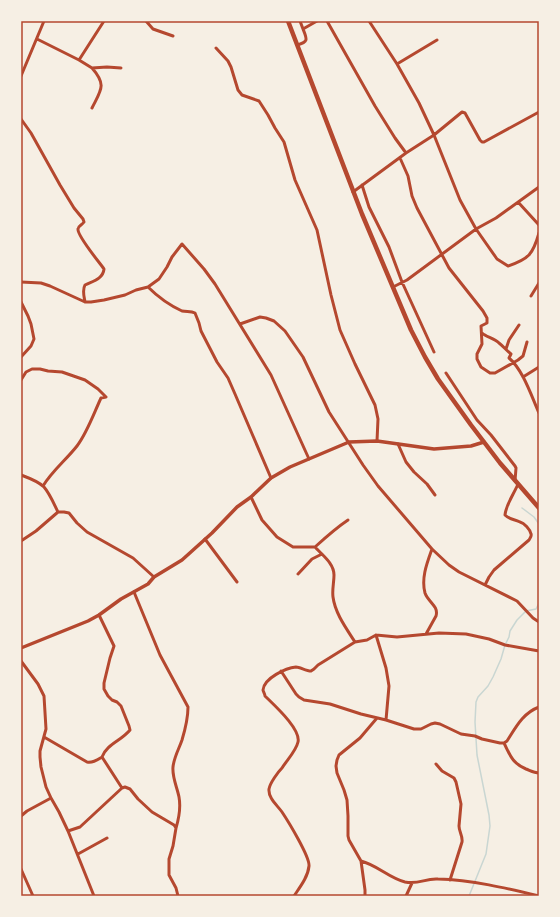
<svg xmlns="http://www.w3.org/2000/svg" width="560" height="917" font-family="'Work Sans',sans-serif">
	<style>
		.lines { fill: none; stroke-linecap: round; stroke-linejoin: round }
		.stream { stroke: #c9d6d2; stroke-width: 1.5 }
		.minor { stroke: #b5482f; stroke-width: 3 }
		.tertiary { stroke: #b5482f; stroke-width: 3.5 }
		.trunk { stroke: #b5482f; stroke-width: 4.5 }
		.neatline { fill: none; stroke: #b5482f; stroke-width: 1.5 }
	</style>
	<rect width="100%" height="100%" fill="#f6efe4"/>
	<g class="lines">
		<path class="stream" d="M522,508L534,517L539,524
			M469,896L486,854L490,826L489,815L477,755L475,722L476,702L478,697L488,686L493,677L501,659L505,645L509,637L510,631L517,620L526,611L536,609L539,603"/>
		<path class="minor" d="M146,21L153,29L173,36
			M300,21L303,29
			M327,21L375,106L395,138L406,153
			M369,21L397,64L419,103L434,135L460,200L476,229L497,259L508,266C529,259 533,254 539,233
			M37,39L79,60L92,68L107,67L121,68
			M297,45C309,42 307,39 303,29L317,21
			M216,48L228,61L231,67L238,90L242,95L259,101L268,115L275,128L284,142L295,180L317,230L331,295L340,330L355,364L375,405L378,419L377,441
			M79,60L104,21
			M397,64L437,40
			M92,68C107,85 101,90 92,108
			M21,76L44,21
			M21,119L31,133L60,185L74,208L83,219L84,222C82,225 78,226 78,229C77,236 100,263 104,269C103,279 93,281 85,285C82,290 84,296 85,302
			M400,158L408,176L412,196L417,208L449,268L483,311L487,318V323L481,326L482,344L477,354V359L481,367L490,373H495L518,360L523,356L527,342
			M362,185L369,207L389,247L402,282L434,352
			M353,192L406,153L434,135L462,112L465,113L480,140L482,142H484L539,112
			M518,202L539,225
			M21,282L41,283L50,286L85,302H91L104,300L125,295L136,290L148,287L159,279L167,267L172,257L182,244L204,269L215,284L271,375L309,459
			M148,287C158,297 169,305 182,311C187,312 191,311 195,313L199,323L201,331L217,362L228,378L235,394L271,478
			M393,287L407,280L476,229L496,218L539,187
			M531,296L539,283
			M21,302L28,316L31,324L34,339L31,346L21,357
			M240,324L260,317L266,318L274,321L285,331L303,357L329,412L363,465L378,486L432,549L449,565L459,572L517,601L533,618L539,622
			M482,333C486,337 494,338 499,343C503,346 507,351 511,354L509,358C523,370 531,395 539,413
			M506,349L509,340L519,325
			M446,373L477,420L491,435L515,466L516,468L515,481
			M523,377L539,367
			M21,380L26,372L32,369H40L48,371L62,372L85,380L98,389L106,397L101,398C94,413 87,433 77,446C66,460 52,471 43,486
			M398,444L406,462L414,472L427,484L435,495
			M21,475C29,478 38,481 44,487C50,494 54,504 58,512
			M251,497L262,520L277,537L293,547H315C326,537 336,528 348,520
			M205,539L237,582
			M21,541L36,531L58,512H64L69,513L77,523L87,532L133,558L154,577
			M315,547C322,555 334,563 334,575C334,582 332,590 333,597C335,613 346,628 355,642
			M298,574L312,559L322,554
			M485,585L489,577L494,570L529,540C530,538 532,536 531,534C530,529 524,523 520,522C514,519 510,520 505,515C506,504 514,494 518,484
			M134,592L160,655L188,707C188,717 185,730 182,740C179,749 174,757 173,767C172,777 177,787 179,797C181,808 179,818 176,828
			M99,615L114,646L110,658L104,683V689L108,696L112,700L117,702L121,706L129,726L130,730C121,741 107,744 102,757L122,788
			M426,634L436,616C439,606 428,602 425,593C421,578 427,563 432,549
			M376,635L386,668L389,686L386,720
			M21,661L38,684L44,696L46,729L40,751V757L41,767L46,787L51,798L59,812L68,831L94,896
			M281,671L296,694L299,697L304,700L330,704L361,714L386,720L414,729H421L431,724L435,723L440,724L461,734L475,736L482,739L500,743H504L507,741C516,727 523,713 539,707
			M44,737L87,762C93,763 97,760 102,757
			M504,743C510,755 512,763 526,769C531,771 534,773 539,773
			M436,764L442,771L454,778L456,782L461,804L459,826C459,832 463,836 462,842L450,880
			M21,816L27,811L51,798
			M68,831L80,827L122,788L125,787L130,789L138,799L152,812L174,825L176,828L173,846L169,859V875L176,888L178,896
			M78,854L107,838
			M361,861C377,865 389,878 405,882C419,885 425,878 438,879C472,880 506,888 539,896
			M21,869L33,896
			M294,896C300,887 308,877 309,866C310,857 288,821 282,812C277,805 268,798 269,789C270,783 278,772 282,768C287,760 296,751 298,742C301,729 274,705 265,696C265,694 263,691 263,690C264,678 286,668 296,667C300,667 306,671 311,671L314,669L318,665L355,642L367,640L376,635L397,637L439,633L466,634L489,639L505,645L539,651
			M365,896V890L361,861L349,840L348,836V816L347,800L344,790L337,773L336,766L337,760L339,755L360,738L377,718
			M406,896L412,883"/>
		<path class="tertiary" d="M21,648L88,621L99,615L121,599L148,584L154,577L182,560L212,533L237,507L251,497L271,478L290,467L349,442L377,441L434,449L471,446L484,442"/>
		<path class="trunk" d="M288,21L362,214L411,330L425,357L438,379L471,425L500,463L539,508"/>
	</g>
	<rect width="560" height="917" fill="none" stroke="#f6efe4" stroke-width="44"/>
	<rect x="22" y="22" width="516" height="873" class="neatline"/>
</svg>
